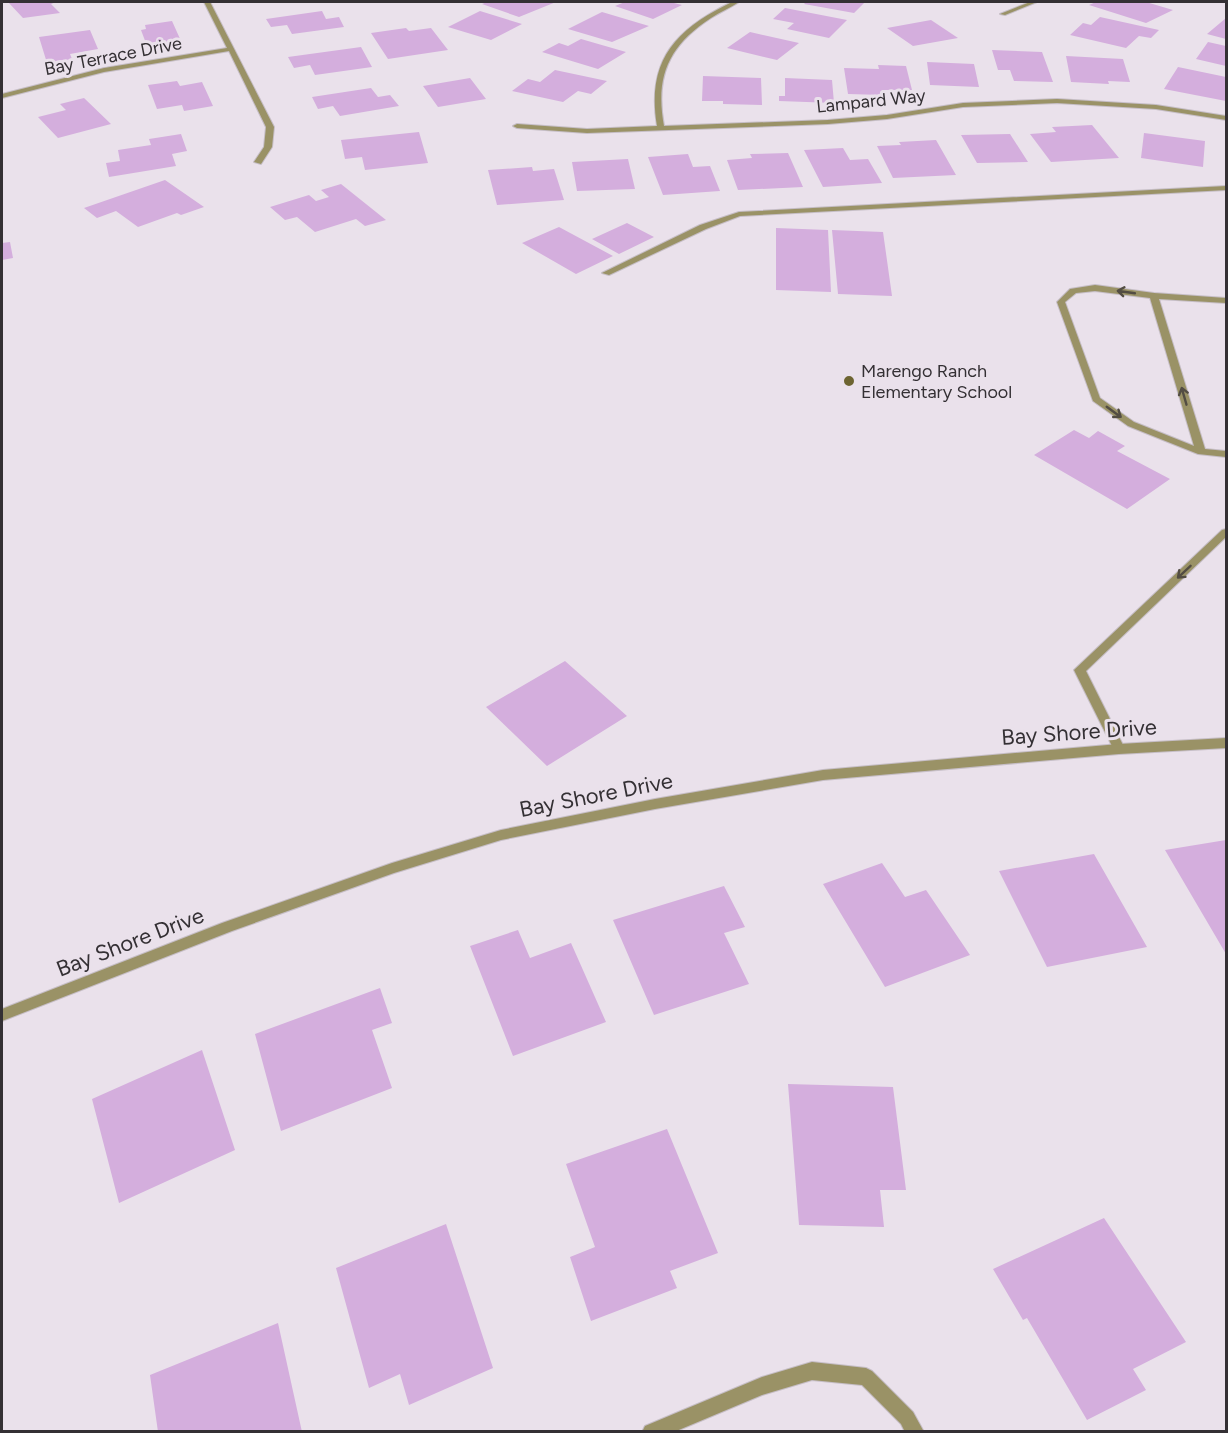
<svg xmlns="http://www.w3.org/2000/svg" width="1228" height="1433" font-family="Figtree,sans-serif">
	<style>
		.building { fill: #d4aedd }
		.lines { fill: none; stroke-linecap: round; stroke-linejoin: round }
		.service-casing { stroke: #c6bec6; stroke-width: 2 }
		.minor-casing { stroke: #c6bec6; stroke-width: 2 }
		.service { fill: #9a9266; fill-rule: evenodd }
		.minor { fill: #9a9266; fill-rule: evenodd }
		.oneway { stroke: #534d43 }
		.poi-dot { fill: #6d6431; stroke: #eae1eb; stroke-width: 2 }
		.labels { text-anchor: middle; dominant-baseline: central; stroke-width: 6; stroke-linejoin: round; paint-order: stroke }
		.far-street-label { font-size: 18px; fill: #343034; stroke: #eae1eb }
		.far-poi-label { font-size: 18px; fill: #343034; stroke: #eae1eb; text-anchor: start }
		.street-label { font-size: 22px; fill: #343034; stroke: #eae1eb }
	</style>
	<rect width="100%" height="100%" fill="#eae1eb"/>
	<path class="building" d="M8,2H56L51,4L60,13L23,18Z
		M487,2H556L519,17L482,4Z
		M625,2H670L682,5L653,19L615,6Z
		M806,2H865L854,13L804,4Z
		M1096,2H1146L1173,10L1146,23L1089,5Z
		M785,8L847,20L829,38L787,29L794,23L773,19Z
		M322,11L326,19L339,17L344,27L292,34L287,25L271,27L266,19Z
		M480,11L522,24L491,40L448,27Z
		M602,12L649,26L612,42L568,29Z
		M1100,17L1159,30L1151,38L1139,36L1126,48L1070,35L1083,23L1091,25Z
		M1226,18V39L1207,34Z
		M931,20L958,38L913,46L887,28Z
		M172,21L181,41L147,46L141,30L146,29L145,25Z
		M406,28L409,31L431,28L448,50L388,59L371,33Z
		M90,30L98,49L70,54L72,59L47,63L39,37Z
		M750,32L799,43L777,60L727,48Z
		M581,39L626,52L598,69L542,52L559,43L568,46Z
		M1208,42L1226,46V66L1196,59Z
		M361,47L372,67L315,75L310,65L294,68L288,57Z
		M992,50L1042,52L1053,82L1014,81L1010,70H998Z
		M1066,56L1123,59L1130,82L1108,81L1109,84L1071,82Z
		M927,62L974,64L979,87L930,85Z
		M878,65L906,66L912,90H882L883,95L848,94L844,68L879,69Z
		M1178,67L1226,77V101L1164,89Z
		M555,70L607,81L591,94L578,91L563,102L512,91L528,79L540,82Z
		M703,76L761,78L762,105L723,104V101H702Z
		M470,78L486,99L438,107L423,86Z
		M785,78L832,80L834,103L779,101V96H785Z
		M177,81L180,86L202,82L213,106L184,111L182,105L157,109L148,85Z
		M371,88L378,97L390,95L399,106L340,116L333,106L318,109L312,97Z
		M84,98L111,124L58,138L38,117L66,110L60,104Z
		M1092,125L1119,158L1051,162L1030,134L1056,132L1052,127Z
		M419,132L428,163L365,170L362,157L345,159L341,140Z
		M1144,133L1205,141L1203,167L1141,158Z
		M181,134L187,151L172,154L176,166L109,177L106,163L120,161L118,150L151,145L149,139Z
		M1010,134L1028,162L977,163L961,135Z
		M936,140L956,175L893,178L877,146L901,145L899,142Z
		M843,148L850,160L868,159L882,183L823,187L804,150Z
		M788,153L803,187L738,190L727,160L752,158L750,154Z
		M688,154L693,167L710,166L720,191L663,195L648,157Z
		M628,159L635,189L577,191L572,162Z
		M532,167L533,171L554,169L564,200L497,205L488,170Z
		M165,180L204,207L181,215L177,213L138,227L116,211L97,218L84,208Z
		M341,184L386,220L365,226L356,219L315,232L297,217L285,220L270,207L309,195L316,201L329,197L321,190Z
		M627,223L654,237L619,254L592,239Z
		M559,227L613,256L576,274L522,243Z
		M776,228L828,230L831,292L776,290Z
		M832,230L883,232L892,296L838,294Z
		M10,242L13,258L2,260V243Z
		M1074,430L1089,438L1098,431L1125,446L1117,451L1170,479L1127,509L1034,455Z
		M565,661L627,716L547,766L486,707Z
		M1226,840V954L1165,850Z
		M1094,854L1147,947L1047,967L999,871Z
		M882,863L905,897L926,890L970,955L885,987L823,884Z
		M724,886L745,927L724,933L749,984L654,1015L613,920Z
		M518,930L530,958L571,943L606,1022L513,1056L470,946Z
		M380,988L392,1023L372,1030L392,1088L281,1131L255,1034Z
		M202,1050L235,1150L119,1203L92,1099Z
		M788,1084L893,1087L906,1190H880L884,1227L799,1225Z
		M667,1129L718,1253L670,1271L677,1288L591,1321L570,1257L595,1247L566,1164Z
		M1104,1218L1186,1342L1133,1369L1146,1390L1087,1420L1027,1318L1023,1320L993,1269Z
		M446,1224L493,1368L409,1405L400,1374L369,1388L336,1268Z
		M278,1323L302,1432H158L150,1375Z"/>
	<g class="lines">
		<g class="service-casing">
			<path id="service" d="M1226,186V190L740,216L706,229L609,275L602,273L700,225L739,212Z
				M1095,285L1154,293L1226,298V303L1159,299L1205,449L1226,451V457L1198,454L1128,426L1093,401L1057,302L1070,289ZM1095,291L1150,298L1194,446L1134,422L1100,398L1065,302L1076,293Z
				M1226,529V537L1086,671L1125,749L1123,752H1115L1074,670L1222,530Z"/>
		</g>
		<g class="minor-casing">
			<path id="minor" d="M204,2H210L274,127L272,147L261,164L254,162L264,147L266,127L229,51L104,72L2,98V94L104,68L227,48Z
				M732,2H739C730,8 720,12 711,18C668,46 655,77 664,126L828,120L887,115L963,103L1057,99L1156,105L1226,116V120L1156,109L1057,103L963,107L887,119L828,124L587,133L517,128L513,126L517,124L587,129L657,126C646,60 676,29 732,2Z
				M1030,2H1037L1005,15L1000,14Z
				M1226,738V748L1119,754L823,780L655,809L501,840L394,873L232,931L2,1021V1009L222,923L392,863L501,830L655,799L823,770L1119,744Z
				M812,1362L866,1368L872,1371L913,1412L924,1432H905L901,1424L862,1385L812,1380L762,1395L674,1432H642L645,1426L762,1377Z"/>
		</g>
		<use href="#service" class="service"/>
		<use href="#minor" class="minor"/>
	</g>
	<defs><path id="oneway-shaft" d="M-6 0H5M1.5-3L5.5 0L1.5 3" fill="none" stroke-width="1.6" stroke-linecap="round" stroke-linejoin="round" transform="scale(1.5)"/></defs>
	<g class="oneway">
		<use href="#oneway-shaft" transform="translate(1126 292) rotate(-172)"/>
		<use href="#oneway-shaft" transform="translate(1184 396) rotate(-106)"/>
		<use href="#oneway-shaft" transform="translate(1114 412) rotate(36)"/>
		<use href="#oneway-shaft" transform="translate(1184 572) rotate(137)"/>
	</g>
	<circle class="poi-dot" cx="849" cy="381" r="6"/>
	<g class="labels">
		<g class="far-street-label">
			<text transform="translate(113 56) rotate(-11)">Bay Terrace Drive</text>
			<text transform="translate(871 101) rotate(-6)">Lampard Way</text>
		</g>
		<g class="far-poi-label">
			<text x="861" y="371">Marengo Ranch<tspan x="861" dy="21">Elementary School</tspan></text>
		</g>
		<g class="street-label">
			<text transform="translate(1079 732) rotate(-4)">Bay Shore Drive</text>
			<text transform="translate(596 795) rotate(-11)">Bay Shore Drive</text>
			<text transform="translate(130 942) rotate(-21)">Bay Shore Drive</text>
		</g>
	</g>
	<rect width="1228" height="1433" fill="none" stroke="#343034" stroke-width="6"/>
</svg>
